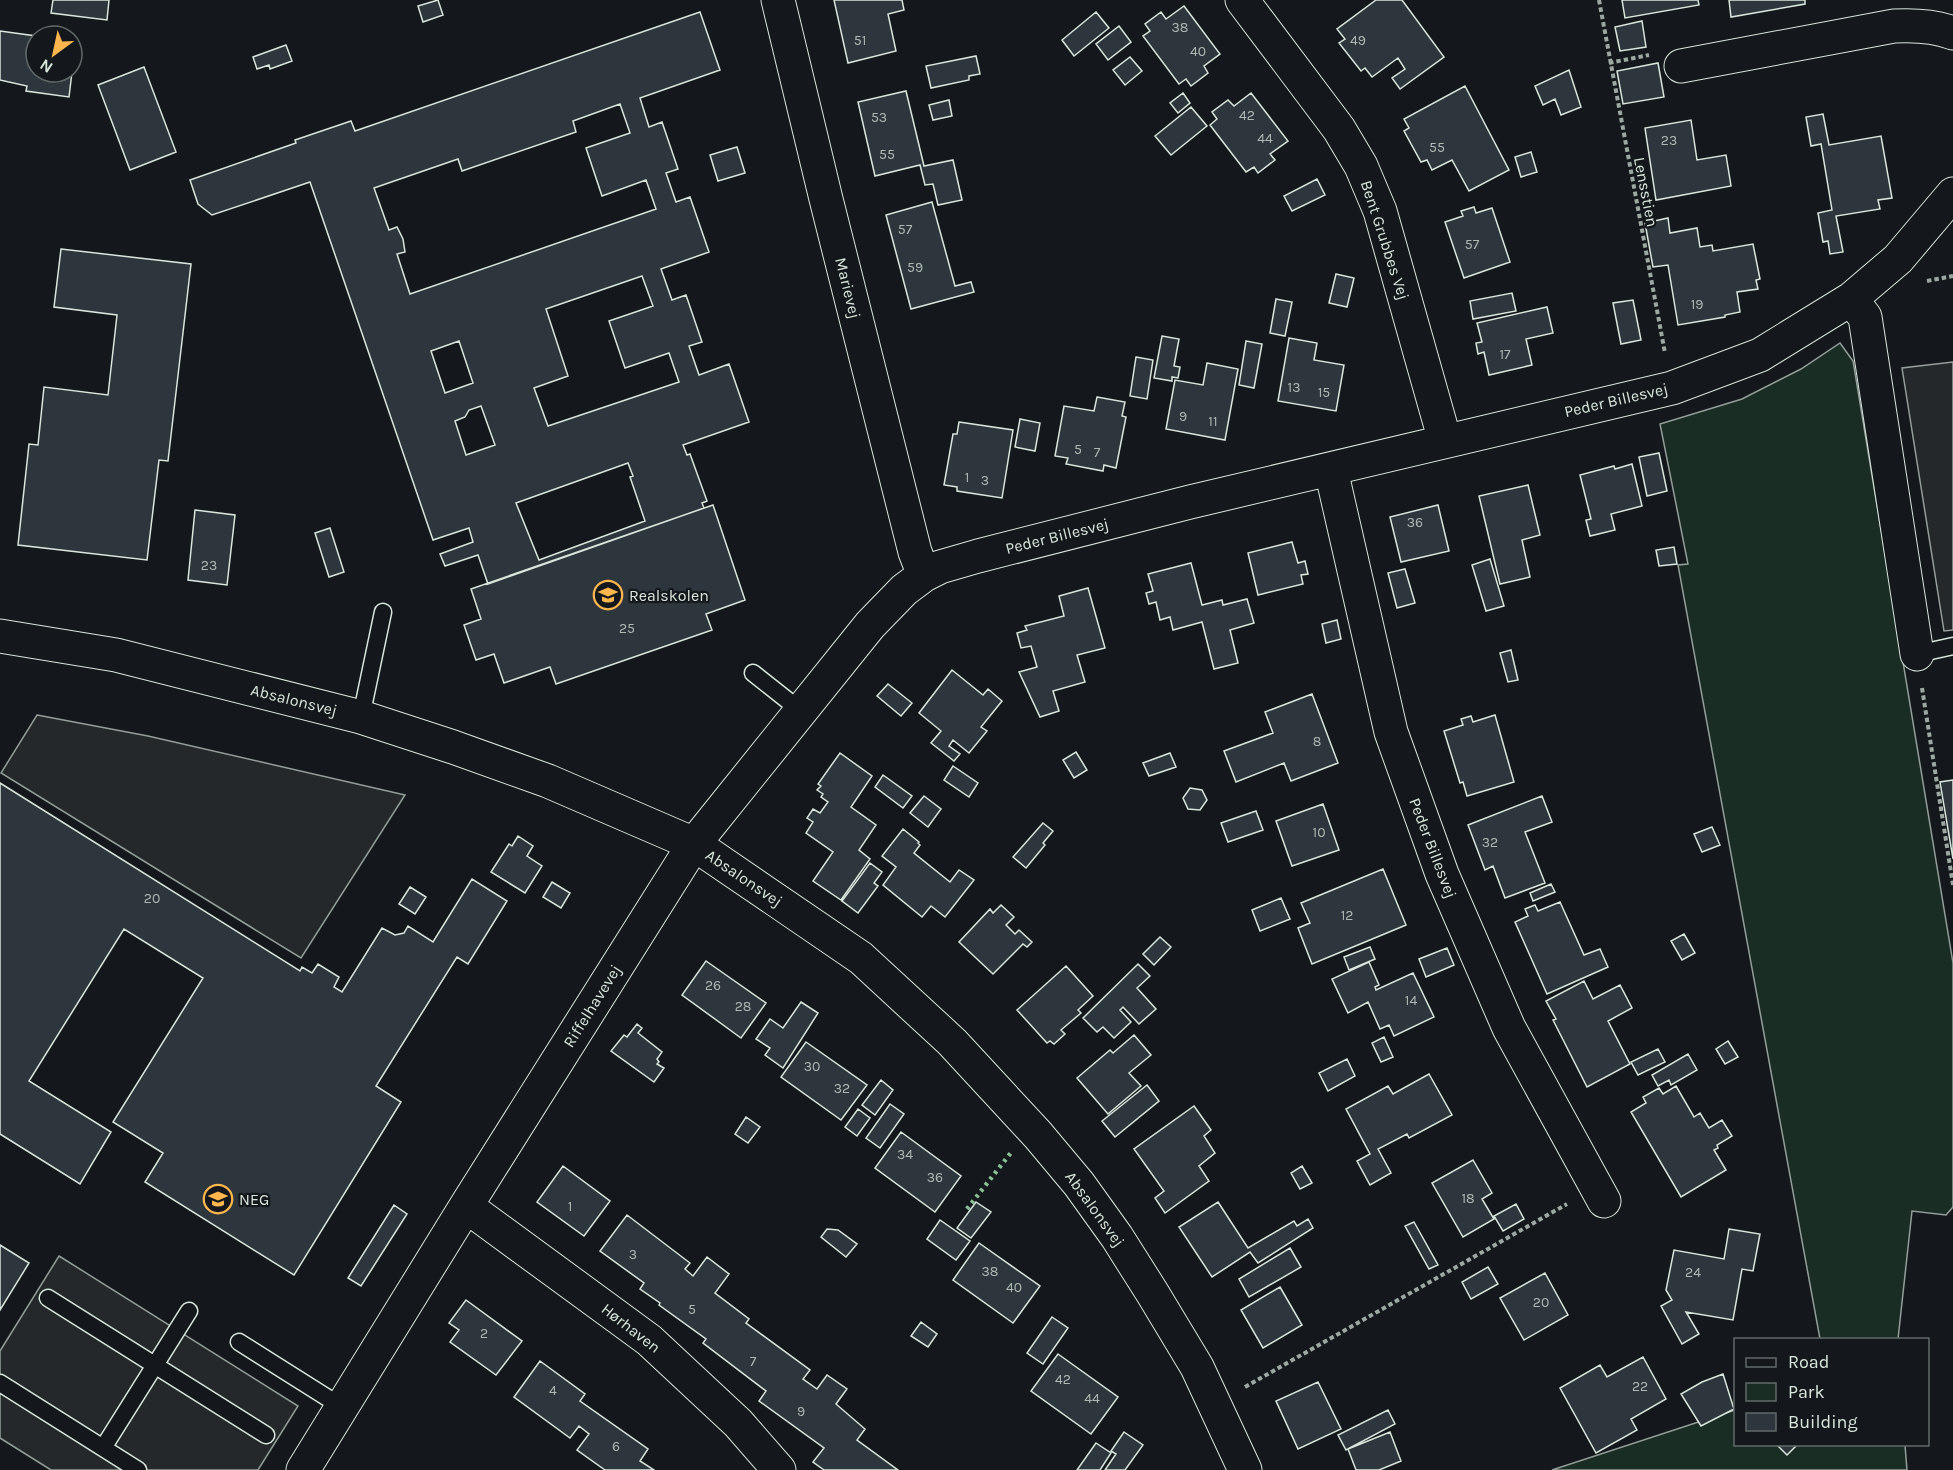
<svg xmlns="http://www.w3.org/2000/svg" width="1953" height="1470" font-family="Karla,sans-serif">
	<style>
		.green { fill: #1a2d24; stroke: #939e99; stroke-width: 1.5 }
		.parking { fill: #24282b; stroke: #939e99; stroke-width: 1.5 }
		.building { fill: #2c363c; stroke: #d8e6dc; stroke-width: 1.5; fill-rule: evenodd }
		.lines { fill: none; stroke-linecap: round; stroke-linejoin: round }
		.lane-casing { stroke: #d8e6dc; stroke-width: 19 }
		.street-casing { stroke: #d8e6dc; stroke-width: 35 }
		.path { stroke: #9da8a2; stroke-width: 4; stroke-dasharray: 4.5 3; stroke-linecap: butt }
		.lane { stroke: #14181c; stroke-width: 16 }
		.street { stroke: #14181c; stroke-width: 33 }
		.hedge { stroke: #8ac095; stroke-width: 4.5; stroke-dasharray: 3 4.5; stroke-linecap: butt }
		.labels { text-anchor: middle; dominant-baseline: central; stroke-width: 4.5; stroke-linejoin: round; paint-order: stroke }
		.number-label { font-size: 14px; fill: #adbab4 }
		.street-label { font-size: 16px; fill: #d8e6dc; stroke: #14181c }
		.poi-label { font-size: 16px; fill: #d8e6dc; stroke: #14181c; text-anchor: start }
	</style>
	<rect width="100%" height="100%" fill="#14181c"/>
	<path class="green" d="M1840,343L1853,361L1953,963V1207L1946,1215L1912,1211L1898,1339H1820L1678,565L1688,564L1660,424L1742,399L1801,369Z
		M1735,1410L1736,1444L1905,1445L1907,1470H1552Z"/>
	<path class="parking" d="M1953,362V630L1944,631L1902,368Z
		M37,715L148,736L405,795L301,958L1,773Z
		M59,1256L298,1406L258,1470H51L0,1438V1351Z"/>
	<path class="building" d="M53,0H109L107,20L51,13Z
		M438,0L443,15L423,22L418,6Z
		M834,0H902L904,10L888,14L896,51L848,63Z
		M1376,0H1402L1444,57L1400,89L1392,78L1405,69L1398,58L1372,77L1365,68L1361,71L1339,43L1345,39L1337,29Z
		M1622,0H1698L1699,5L1625,18Z
		M1729,0H1805V4L1731,17Z
		M1184,6L1220,54L1204,66L1208,73L1191,86L1186,79L1179,84L1143,36L1150,31L1145,24L1161,12L1166,19Z
		M700,12L720,70L640,98L649,127L662,122L678,169L666,173L676,202L690,197L709,252L661,269L672,300L686,295L702,342L689,346L699,375L729,364L749,422L683,445L687,455L690,454L707,501L702,503L704,508L488,584L478,555L445,566L440,554L473,542L469,528L433,540L310,182L212,215L198,204L190,180L296,143L295,140L351,121L355,131ZM620,104L630,133L586,148L602,196L646,180L656,209L410,294L397,254L405,252L403,239L397,227L389,230L374,188L458,159L462,171L576,132L573,121ZM642,276L653,306L609,321L625,368L669,353L679,382L548,426L534,388L568,376L546,309ZM459,341L473,383L445,393L431,351ZM481,406L495,445L466,455L455,421L465,417L469,410ZM628,463L633,476L630,477L645,521L539,560L516,503Z
		M1096,12L1109,28L1074,56L1062,40Z
		M1642,21L1646,47L1620,51L1615,27Z
		M1119,26L1131,42L1108,60L1096,44Z
		M0,31L36,36V72H72L69,97L26,91L27,86L0,80Z
		M286,45L292,61L270,69L269,65L257,69L253,57Z
		M976,56L980,74L969,76V80L931,88L926,66Z
		M1130,57L1142,71L1125,85L1113,70Z
		M1658,63L1664,97L1623,104L1617,71Z
		M144,67L176,152L130,170L98,85Z
		M1569,70L1581,107L1561,115L1555,99L1543,105L1535,86Z
		M1465,86L1509,170L1469,191L1452,160L1432,170L1427,160L1421,162L1404,131L1409,128L1404,119Z
		M906,91L924,166L953,160L962,200L938,205L933,184L925,185L920,165L875,176L858,102Z
		M1183,93L1190,103L1178,113L1170,103Z
		M1251,93L1288,141L1270,154L1275,160L1258,173L1254,167L1246,172L1210,125L1217,119L1212,112L1228,100L1234,106Z
		M949,100L952,116L933,120L929,105Z
		M1191,107L1207,126L1171,155L1155,136Z
		M1823,114L1829,145L1881,136L1892,198L1878,200L1880,209L1836,216L1843,252L1830,254L1828,241L1823,242L1818,213L1832,210L1821,144L1811,146L1806,117Z
		M1691,120L1697,160L1726,155L1731,186L1656,200L1645,128Z
		M737,147L745,173L718,181L710,155Z
		M1531,152L1537,172L1521,177L1515,157Z
		M1317,179L1325,195L1292,211L1284,196Z
		M932,202L955,286L971,282L974,292L911,309L886,215Z
		M1474,207L1476,213L1492,208L1510,262L1464,278L1445,222L1463,216L1461,211Z
		M1668,218L1670,233L1697,228L1700,247L1712,245L1713,251L1753,244L1760,279L1756,280L1758,289L1737,292L1740,312L1725,315V317L1678,325L1668,265L1653,267L1645,223Z
		M61,249L191,264L168,461L159,460L147,560L18,545L29,444L38,445L44,387L108,395L117,315L54,307Z
		M1336,274L1354,278L1347,307L1329,303Z
		M1512,293L1516,311L1473,319L1470,301Z
		M1276,299L1292,302L1285,336L1270,333Z
		M1633,300L1641,340L1621,344L1613,303Z
		M1547,307L1553,333L1526,339L1532,365L1489,375L1484,352L1478,354L1476,343L1482,342L1477,323Z
		M1162,336L1179,339L1174,366L1180,367L1178,378L1172,377V381L1154,378Z
		M1289,338L1317,343L1314,360L1344,365L1336,411L1278,401Z
		M1246,341L1262,344L1254,388L1239,385Z
		M1136,357L1153,360L1147,399L1130,396Z
		M1207,363L1238,369L1225,440L1166,429L1175,380L1203,385Z
		M1097,397L1125,402L1122,416L1126,417L1116,468L1104,465L1103,471L1066,464L1068,458L1055,456L1064,406L1094,411Z
		M1020,419L1040,423L1035,451L1015,447Z
		M959,422L1013,430L1002,498L957,491V487L944,485L953,434H957Z
		M1659,453L1667,491L1647,496L1639,457Z
		M1632,464L1642,506L1611,514L1615,530L1590,536L1586,520L1591,519L1580,475L1614,466L1615,469Z
		M1528,485L1540,535L1522,540L1530,577L1500,584L1479,496Z
		M713,505L745,600L706,614L712,630L556,684L550,667L504,683L494,654L476,660L464,625L481,619L471,589Z
		M1438,505L1449,551L1401,562L1390,517Z
		M195,510L235,515L227,585L188,580Z
		M330,528L344,572L329,577L315,533Z
		M1292,542L1298,563L1305,561L1308,574L1301,575L1303,584L1258,595L1248,553Z
		M1674,547L1677,564L1659,566L1656,550Z
		M1490,559L1504,606L1486,611L1472,565Z
		M1191,563L1202,605L1222,600L1223,605L1247,599L1254,623L1230,630L1238,663L1214,669L1202,622L1173,630L1170,617L1160,620L1156,602L1149,604L1146,593L1153,591L1148,574Z
		M1405,569L1415,603L1397,608L1388,573Z
		M1088,588L1105,648L1077,655L1085,682L1053,691L1059,711L1040,717L1019,672L1037,667L1031,646L1021,648L1017,633L1027,630L1025,626L1064,616L1059,596Z
		M1337,620L1341,639L1326,643L1322,624Z
		M1511,650L1518,680L1508,682L1500,653Z
		M952,670L983,695L988,689L1002,701L981,727L987,731L969,753L953,740L949,746L960,754L954,761L931,743L941,731L919,713Z
		M888,684L912,703L901,716L877,696Z
		M1312,694L1338,763L1291,781L1284,763L1236,782L1224,751L1273,733L1265,712Z
		M1495,715L1514,782L1467,796L1463,782L1460,783L1444,731L1463,725L1461,719L1471,716L1473,722Z
		M1076,752L1087,770L1074,778L1063,760Z
		M840,753L872,776L851,807L876,825L859,850L870,859L841,900L813,881L833,852L806,833L813,822L807,818L813,809L820,813L828,802L821,797L823,794L817,790L821,786L818,784Z
		M1170,753L1176,767L1149,776L1143,763Z
		M953,766L978,783L969,797L944,780Z
		M883,775L912,796L903,808L875,787Z
		M1953,780V859L1940,782Z
		M0,783L300,971L302,967L312,973L318,964L339,977L334,987L342,992L382,928L395,935L404,933L408,926L433,942L472,879L507,901L468,964L457,957L376,1086L401,1102L294,1275L145,1182L163,1153L113,1122L203,978L124,929L29,1081L111,1132L80,1184L0,1134Z
		M1190,788L1202,790L1207,800L1200,810L1188,809L1183,798Z
		M924,796L941,809L928,827L910,813Z
		M1542,796L1552,822L1525,832L1545,883L1505,898L1493,866L1485,870L1468,825Z
		M1323,804L1339,850L1292,866L1276,821Z
		M1256,811L1263,830L1228,842L1221,823Z
		M1043,823L1053,831L1043,843L1045,845L1026,868L1013,857Z
		M1712,827L1720,845L1702,852L1694,834Z
		M903,829L919,842L918,843L920,845L914,853L950,882L959,870L974,880L945,917L931,906L922,917L883,885L896,867L882,856Z
		M518,836L533,846L527,856L542,866L525,893L491,872L509,844L512,846Z
		M870,863L882,872L874,883L878,886L858,913L842,901Z
		M1383,869L1406,925L1312,964L1298,928L1310,923L1301,903Z
		M552,882L570,893L561,908L543,897Z
		M1551,884L1555,892L1533,901L1530,893Z
		M410,887L426,897L415,914L399,904Z
		M1281,898L1290,919L1260,931L1252,910Z
		M1560,902L1584,955L1600,949L1608,967L1547,994L1515,922L1528,916L1525,909L1535,905L1538,911Z
		M1001,905L1014,917L1006,925L1015,934L1019,930L1032,942L1027,947L1023,944L993,974L959,942L990,909L993,913Z
		M1684,934L1695,953L1682,960L1671,941Z
		M1160,937L1171,947L1154,965L1143,954Z
		M1370,947L1375,959L1349,970L1344,957Z
		M1447,948L1454,965L1426,977L1419,959Z
		M706,961L766,1003L741,1038L682,995Z
		M1369,962L1379,985L1375,987L1376,990L1413,973L1434,1017L1394,1036L1389,1025L1380,1029L1368,1002L1348,1013L1332,979Z
		M1138,964L1150,976L1137,988L1156,1009L1139,1024L1123,1007L1120,1010L1131,1022L1114,1038L1103,1027L1097,1032L1083,1018Z
		M1066,966L1093,996L1078,1010L1081,1013L1061,1030L1065,1034L1054,1044L1050,1041L1047,1043L1017,1010Z
		M1584,981L1593,999L1620,985L1632,1008L1608,1021L1630,1064L1587,1087L1553,1020L1556,1019L1546,1001Z
		M801,1002L818,1013L783,1068L765,1055L770,1048L756,1039L770,1019L783,1028Z
		M637,1024L642,1028L638,1033L662,1052L657,1059L659,1062L657,1064L664,1068L654,1082L611,1051L624,1035L627,1037Z
		M1134,1035L1151,1055L1129,1073L1141,1086L1108,1114L1077,1078L1110,1050L1113,1053Z
		M1384,1037L1393,1057L1381,1062L1372,1043Z
		M1728,1041L1738,1057L1725,1064L1716,1049Z
		M806,1042L867,1085L841,1120L781,1077Z
		M1658,1049L1665,1062L1638,1075L1631,1062Z
		M1688,1054L1697,1070L1671,1085L1669,1080L1658,1086L1652,1075Z
		M1347,1059L1355,1076L1328,1091L1319,1073Z
		M1429,1074L1452,1115L1409,1138L1407,1134L1378,1149L1391,1173L1370,1185L1357,1161L1370,1154L1346,1109L1388,1086L1393,1094Z
		M881,1080L893,1090L875,1115L862,1105Z
		M1147,1085L1159,1101L1115,1137L1102,1121Z
		M1676,1086L1694,1117L1700,1113L1709,1128L1722,1120L1732,1136L1717,1145L1718,1148L1714,1150L1726,1170L1681,1197L1631,1112L1646,1103L1643,1097L1659,1088L1663,1094Z
		M890,1104L904,1114L880,1148L866,1138Z
		M1194,1106L1211,1130L1204,1136L1215,1153L1199,1166L1209,1181L1165,1213L1155,1198L1164,1191L1134,1149Z
		M858,1109L870,1118L857,1136L845,1127Z
		M746,1117L760,1127L748,1143L735,1134Z
		M901,1132L961,1176L935,1212L875,1168Z
		M1473,1160L1492,1193L1482,1199L1494,1219L1463,1237L1432,1183Z
		M563,1166L610,1201L584,1236L537,1202Z
		M1302,1166L1312,1183L1300,1189L1291,1173Z
		M976,1202L991,1212L971,1238L957,1228Z
		M1218,1202L1248,1248L1294,1221L1297,1226L1308,1219L1313,1228L1258,1263L1250,1252L1212,1277L1179,1227Z
		M1516,1204L1524,1219L1503,1231L1494,1216Z
		M394,1205L407,1214L361,1286L348,1278Z
		M627,1215L690,1263L685,1269L693,1276L707,1257L729,1274L715,1293L749,1319L746,1323L810,1370L803,1379L817,1389L827,1375L847,1389L836,1404L865,1429L857,1440L898,1470H824L813,1462L824,1448L759,1401L766,1391L703,1343L706,1339L659,1305L660,1303L640,1289L644,1283L600,1251Z
		M940,1220L970,1241L956,1260L927,1239Z
		M1414,1222L1438,1265L1429,1269L1405,1226Z
		M827,1229L838,1230L857,1244L846,1257L821,1237Z
		M1729,1229L1760,1234L1753,1271L1742,1269L1733,1320L1686,1312L1699,1334L1682,1344L1661,1306L1672,1300L1666,1290L1674,1250L1724,1259Z
		M979,1243L1040,1286L1013,1323L953,1280Z
		M0,1245L29,1263L0,1310Z
		M1290,1248L1301,1267L1249,1297L1239,1279Z
		M1488,1267L1498,1284L1471,1299L1462,1282Z
		M1545,1273L1568,1315L1524,1340L1500,1298Z
		M1280,1287L1302,1325L1263,1348L1241,1310Z
		M466,1300L522,1341L496,1375L450,1342L459,1330L449,1323Z
		M1052,1317L1068,1328L1043,1364L1027,1353Z
		M921,1322L937,1334L928,1347L911,1336Z
		M1058,1354L1118,1397L1091,1434L1031,1391Z
		M1643,1357L1666,1399L1631,1419L1637,1430L1596,1453L1560,1388L1600,1365L1607,1377Z
		M540,1361L585,1394L580,1401L648,1449L640,1461L654,1470H605L577,1450L589,1434L579,1426L570,1438L514,1397Z
		M1723,1374L1734,1409L1701,1426L1681,1394L1702,1382Z
		M1318,1382L1341,1429L1298,1449L1276,1401Z
		M1388,1410L1395,1424L1346,1450L1338,1435Z
		M1124,1432L1143,1445L1125,1470H1105L1116,1454L1111,1451Z
		M1390,1432L1401,1461L1379,1470H1356L1348,1449Z
		M1096,1443L1111,1453L1100,1470H1077Z
		M1776,1444H1798L1787,1455Z"/>
	<g class="lines">
		<g class="lane-casing">
			<path id="lane" d="M1917,654L1953,646
				M753,673L801,711
				M361,717L383,612
				M48,1298L266,1435
				M239,1342L342,1407
				M0,1383L138,1470
				M103,1448L189,1311"/>
		</g>
		<g class="street-casing">
			<path id="street" d="M778,0L826,199L915,552L924,575
				M1242,0L1339,129L1361,166L1380,211L1445,441
				M1681,66L1894,26C1913,25 1935,26 1953,33
				M1851,299L1865,317L1917,654
				M1331,470L1391,732L1442,874L1509,1028L1604,1201
				M0,636L116,655L361,717L453,747L548,781L694,844L861,958L952,1042L1038,1135L1079,1184L1117,1237L1153,1294L1197,1367L1245,1470
				M466,1206L649,1340L738,1423L779,1470
				M303,1470L466,1206L694,844L870,625L904,590L924,575L940,567L978,556L1190,502L1672,388L1760,355L1851,299L1898,259L1953,194"/>
		</g>
		<path class="path" d="M1599,0L1665,353
			M1609,63L1649,55
			M1927,281L1953,276
			M1922,688L1953,885
			M1245,1387L1567,1204"/>
		<use href="#lane" class="lane"/>
		<use href="#street" class="street"/>
		<path class="hedge" d="M967,1209L1013,1150"/>
	</g>
	<defs>
		<g id="school-ring" transform="scale(1.5)"><circle r="9.5" fill="#14181c" stroke="#ffb74d" stroke-width="1.5"/><path d="M0-5L7-2L0 1L-7-2ZM-4 1L0 2.5L4 1V4Q0 6-4 4Z" fill="#ffb74d"/></g>
		<g id="university-ring" transform="scale(1.5)"><circle r="9.5" fill="#14181c" stroke="#ffb74d" stroke-width="1.5"/><path d="M0-5L7-2L0 1L-7-2ZM-4 1L0 2.5L4 1V4Q0 6-4 4Z" fill="#ffb74d"/></g>
	</defs>
	<g fill-rule="evenodd">
		<use href="#school-ring" x="608" y="595"/>
		<use href="#university-ring" x="218" y="1199"/>
	</g>
	<g class="labels">
		<g class="number-label">
			<text x="1180" y="27">38</text>
			<text x="860" y="40">51</text>
			<text x="1358" y="40">49</text>
			<text x="1198" y="51">40</text>
			<text x="1247" y="115">42</text>
			<text x="879" y="117">53</text>
			<text x="1265" y="138">44</text>
			<text x="1669" y="140">23</text>
			<text x="1437" y="147">55</text>
			<text x="887" y="154">55</text>
			<text x="905" y="229">57</text>
			<text x="1472" y="244">57</text>
			<text x="915" y="267">59</text>
			<text x="1697" y="304">19</text>
			<text x="1505" y="354">17</text>
			<text x="1294" y="387">13</text>
			<text x="1324" y="392">15</text>
			<text x="1183" y="416">9</text>
			<text x="1213" y="421">11</text>
			<text x="1078" y="449">5</text>
			<text x="1097" y="452">7</text>
			<text x="967" y="477">1</text>
			<text x="985" y="480">3</text>
			<text x="1415" y="522">36</text>
			<text x="209" y="565">23</text>
			<text x="627" y="628">25</text>
			<text x="1317" y="741">8</text>
			<text x="1319" y="832">10</text>
			<text x="1490" y="842">32</text>
			<text x="152" y="898">20</text>
			<text x="1347" y="915">12</text>
			<text x="713" y="985">26</text>
			<text x="1411" y="1000">14</text>
			<text x="743" y="1006">28</text>
			<text x="812" y="1066">30</text>
			<text x="842" y="1088">32</text>
			<text x="905" y="1154">34</text>
			<text x="935" y="1177">36</text>
			<text x="1468" y="1198">18</text>
			<text x="570" y="1206">1</text>
			<text x="633" y="1254">3</text>
			<text x="990" y="1271">38</text>
			<text x="1693" y="1272">24</text>
			<text x="1014" y="1287">40</text>
			<text x="1541" y="1302">20</text>
			<text x="692" y="1309">5</text>
			<text x="484" y="1333">2</text>
			<text x="753" y="1361">7</text>
			<text x="1063" y="1379">42</text>
			<text x="1640" y="1386">22</text>
			<text x="553" y="1390">4</text>
			<text x="1092" y="1398">44</text>
			<text x="801" y="1411">9</text>
			<text x="616" y="1446">6</text>
		</g>
		<g class="street-label">
			<text transform="translate(1646 192) rotate(79)">Lensstien</text>
			<text transform="translate(1385 240) rotate(72)">Bent Grubbes Vej</text>
			<text transform="translate(848 288) rotate(76)">Marievej</text>
			<text transform="translate(1616 400) rotate(-13)">Peder Billesvej</text>
			<text transform="translate(1057 536) rotate(-14)">Peder Billesvej</text>
			<text transform="translate(294 700) rotate(14)">Absalonsvej</text>
			<text transform="translate(1433 848) rotate(69)">Peder Billesvej</text>
			<text transform="translate(744 878) rotate(34)">Absalonsvej</text>
			<text transform="translate(592 1006) rotate(-58)">Riffelhavevej</text>
			<text transform="translate(1095 1209) rotate(54)">Absalonsvej</text>
			<text transform="translate(631 1328) rotate(38)">Hørhaven</text>
		</g>
		<g class="poi-label">
			<text x="629" y="595">Realskolen</text>
			<text x="239" y="1199">NEG</text>
		</g>
	</g>
	<rect x="1734" y="1338" width="195" height="108" fill="#14181c" stroke="#626a69" stroke-width="1.5"/>
	<rect x="1746" y="1358" width="30" height="9" fill="#14181c" stroke="#626a69" stroke-width="1.5"/>
	<text x="1788" y="1368" font-size="18" fill="#d8e6dc">Road</text>
	<rect x="1746" y="1383" width="30" height="18" fill="#1a2d24" stroke="#626a69" stroke-width="1.5"/>
	<text x="1788" y="1398" font-size="18" fill="#d8e6dc">Park</text>
	<rect x="1746" y="1413" width="30" height="18" fill="#2c363c" stroke="#626a69" stroke-width="1.5"/>
	<text x="1788" y="1428" font-size="18" fill="#d8e6dc">Building</text>
	<g transform="translate(54 54) rotate(213)"><circle r="28" fill="#14181c" stroke="#626a69" stroke-width="1.5"/>
	<path d="M0-4.5L10 22L0 15L-10 22Z" fill="#ffb74d"/>
	<text y="-9" font-size="16" font-weight="bold" text-anchor="middle" fill="#d8e6dc">N</text>
	</g>
</svg>
